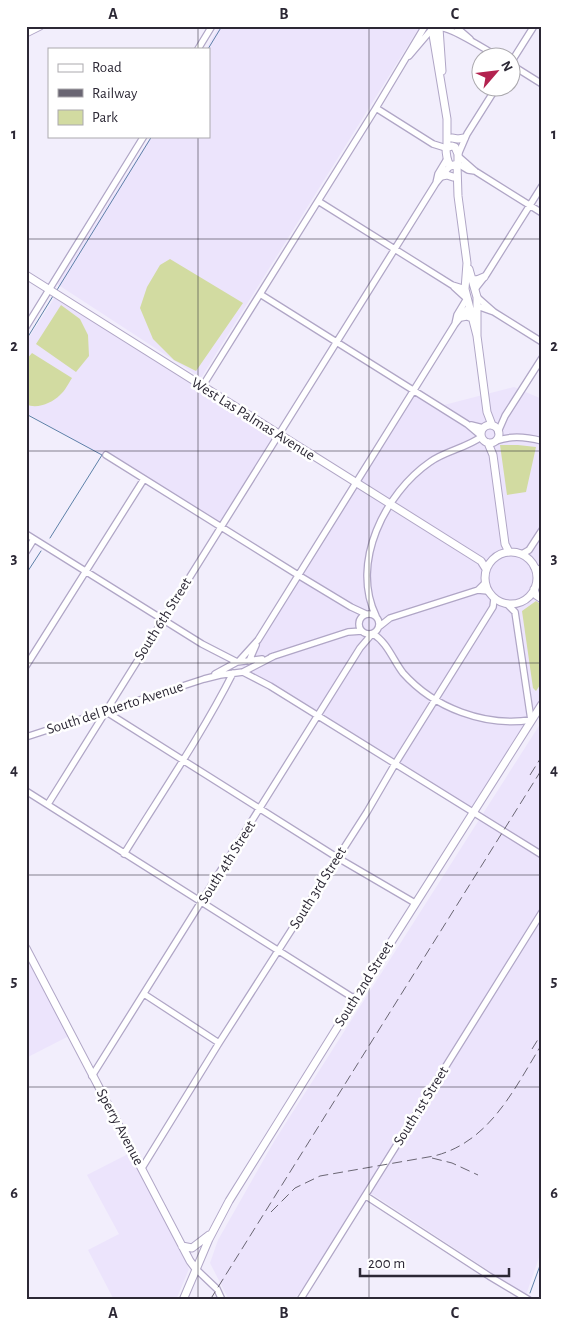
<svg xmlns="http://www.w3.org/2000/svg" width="568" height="1326" font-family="'Alegreya Sans',sans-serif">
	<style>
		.built { fill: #ece4fc }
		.green { fill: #d2dba1 }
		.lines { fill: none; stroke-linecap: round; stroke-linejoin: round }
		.stream { stroke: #5d80a8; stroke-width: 1 }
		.minor-casing { stroke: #b0a6c6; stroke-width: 8 }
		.major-casing { stroke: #b0a6c6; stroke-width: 9 }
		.minor { stroke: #fff; stroke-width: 5.5 }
		.major { stroke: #fff; stroke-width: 7 }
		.rail { stroke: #6a6673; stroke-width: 1; stroke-dasharray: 10 5; stroke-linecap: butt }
		.grid { fill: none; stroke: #2c2835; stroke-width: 1; stroke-opacity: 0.55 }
		.labels { text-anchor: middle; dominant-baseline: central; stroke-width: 5; stroke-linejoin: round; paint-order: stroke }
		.street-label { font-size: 15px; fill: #2c2835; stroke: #fff }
		.neatline { fill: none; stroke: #2c2835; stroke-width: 2 }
		.grid-label { font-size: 16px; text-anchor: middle; font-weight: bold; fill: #2c2835 }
	</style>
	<rect width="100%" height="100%" fill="#f2eefc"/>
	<path class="built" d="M219,26H420L201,378L57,284L151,136H209V49H206Z
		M55,297L273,437L220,522L26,413V342Z
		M514,387L542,399V704L470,809L242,667L415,395L436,407Z
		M542,721V1249L526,1295L372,1194L294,1300H229L210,1263L218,1240L275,1140Z
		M26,954L69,1036L26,1058Z
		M130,1153L189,1269L176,1300H114L88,1250L119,1234L87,1175Z"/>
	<path class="green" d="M170,259L243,303L196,371L174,360L153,339L140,308L147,287L160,265Z
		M61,305L80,319L88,335L89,356L76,372L36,344Z
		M32,353L72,378C68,384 65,391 60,395C52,403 36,410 26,404V360Z
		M500,445H518L536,447L526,492L507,495Z
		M536,601L542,605V682L536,691L533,688L522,611Z"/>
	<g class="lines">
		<path class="stream" d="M208,49L222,26
			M57,290L152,136
			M26,340L53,296
			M26,414L102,455L50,538
			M26,574L41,551
			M530,1293L542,1260"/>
		<g class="minor-casing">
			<path id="minor" d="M455,26L470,39
				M440,28C449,26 490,52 500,58
				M198,49L212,26
				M409,56L432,29
				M510,64L534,26
				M510,64L542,84
				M376,108L433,144L446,148
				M458,155L467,134L496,88
				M458,156L475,171L542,213
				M458,164L468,170L475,171
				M436,183L438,174L447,159
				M318,201L452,285L465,289
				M454,287L466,298
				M475,289L486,275L542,186
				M260,294L467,424L480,435
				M477,297L494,312L542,342
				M477,306L494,312
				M455,324L457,315L466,300
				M26,327L144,136
				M202,387L376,108L425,26
				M471,425L483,428
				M498,432L505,416L542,358
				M496,441C511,435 527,437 542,441
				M106,455L298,575L351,607L366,614
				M26,534L202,644L237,662
				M26,552L34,539
				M522,554L529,550L542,530
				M534,567L538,569H542
				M478,590L488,591
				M359 624a10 10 0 1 1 20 0a10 10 0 1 1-20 0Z
				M376,616C350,563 385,493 430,462C445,451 466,448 481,437
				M380,626L390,618L478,590L485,583
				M373,634C387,642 393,660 403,673C434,708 485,727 531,720L515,612L508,605
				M271,657L348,632L362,631
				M239,661L258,640L455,324L469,307
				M249,661L256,645
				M26,666L144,479
				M243,672L270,686L542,855
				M215,674L237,662L262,659
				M105,711L338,858L415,903
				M26,737L204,679L220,675L243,672L274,656
				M26,791L355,999
				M48,804L436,183L450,166
				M124,854C161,794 201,736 233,673
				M144,994L219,1043
				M92,1076L360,648L372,634
				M142,1168L219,1043L367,812L395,764L493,607L494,599
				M366,1196L489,1276L529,1300
				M196,1269L217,1289L222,1300
				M300,1300L542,912"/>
		</g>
		<g class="major-casing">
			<path id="major" d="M439,28L442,71
				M432,29L447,119V147
				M26,33L40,26
				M452,138L458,139L464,138
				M452,146L455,147L458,154V164L450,166C447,160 446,155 446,148Z
				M457,165L458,196L467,263L465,289L477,336
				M442,176L447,175L453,177
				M469,269L477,297V336L487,412L492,425
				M26,275L481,561L486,569
				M471,279L477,280L484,277
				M462,317L467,316L472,318
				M481 434a9 9 0 1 1 18 0a9 9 0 1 1-18 0Z
				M488,443L493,455L505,544L509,552
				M485 578a26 26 0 1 1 52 0a26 26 0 1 1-52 0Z
				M534,589L536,595L542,599
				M26,948L190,1261L196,1269
				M182,1246L192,1248L209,1235
				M183,1300L209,1239L229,1201L355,999L542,704"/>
		</g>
		<use href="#minor" class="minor"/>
		<use href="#major" class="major"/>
		<path class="rail" d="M530,775L542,756
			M532,1049L542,1033
			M432,1158L452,1163L478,1175
			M271,1212L295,1188L320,1176L434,1156C490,1142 514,1089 542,1044
			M210,1300L542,769"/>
	</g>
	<path class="grid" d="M198,26V49M369,26V1300M198,136V1300M26,239H542M26,451H542M26,663H542M26,875H542M26,1087H542"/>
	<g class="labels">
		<g class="street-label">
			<text transform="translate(253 419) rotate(32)">West Las Palmas Avenue</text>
			<text transform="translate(163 619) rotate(-58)">South 6th Street</text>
			<text transform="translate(115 708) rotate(-18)">South del Puerto Avenue</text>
			<text transform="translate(227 862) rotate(-58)">South 4th Street</text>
			<text transform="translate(318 888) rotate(-58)">South 3rd Street</text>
			<text transform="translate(364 984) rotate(-58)">South 2nd Street</text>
			<text transform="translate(421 1106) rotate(-58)">South 1st Street</text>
			<text transform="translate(120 1127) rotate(62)">Sperry Avenue</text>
		</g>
	</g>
	<rect width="568" height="1326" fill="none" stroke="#ffffff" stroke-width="55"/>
	<rect x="48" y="48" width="162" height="90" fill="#ffffff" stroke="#aba9ae"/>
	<rect x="58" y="64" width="25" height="8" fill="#ffffff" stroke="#aba9ae"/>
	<text x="92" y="72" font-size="15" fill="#2c2835">Road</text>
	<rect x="58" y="89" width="25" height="8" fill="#6a6673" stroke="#aba9ae"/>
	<text x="92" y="98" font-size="15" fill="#2c2835">Railway</text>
	<rect x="58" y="110" width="25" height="15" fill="#d2dba1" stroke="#aba9ae"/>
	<text x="92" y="122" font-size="15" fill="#2c2835">Park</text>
	<g transform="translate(496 72) rotate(62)"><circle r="24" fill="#ffffff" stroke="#aba9ae"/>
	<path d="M0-4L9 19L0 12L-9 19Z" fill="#b3224f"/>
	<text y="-8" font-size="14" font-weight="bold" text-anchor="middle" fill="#2c2835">N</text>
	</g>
	<path d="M360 1268v8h149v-8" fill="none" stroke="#2c2835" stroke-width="2.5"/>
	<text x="368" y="1268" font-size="15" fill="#2c2835" stroke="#ffffff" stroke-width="4" paint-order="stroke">200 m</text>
	<rect x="28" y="28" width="512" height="1270" class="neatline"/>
	<g class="grid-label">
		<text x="113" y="19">A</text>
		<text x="284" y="19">B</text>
		<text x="455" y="19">C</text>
		<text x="14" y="139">1</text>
		<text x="554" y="139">1</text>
		<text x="14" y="351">2</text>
		<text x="554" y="351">2</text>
		<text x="14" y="563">3</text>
		<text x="554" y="563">3</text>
		<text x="14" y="775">4</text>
		<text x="554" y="775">4</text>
		<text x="14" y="986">5</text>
		<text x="554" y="986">5</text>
		<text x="14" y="1198">6</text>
		<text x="554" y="1198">6</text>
		<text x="113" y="1318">A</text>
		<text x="284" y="1318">B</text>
		<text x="455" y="1318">C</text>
	</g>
</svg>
